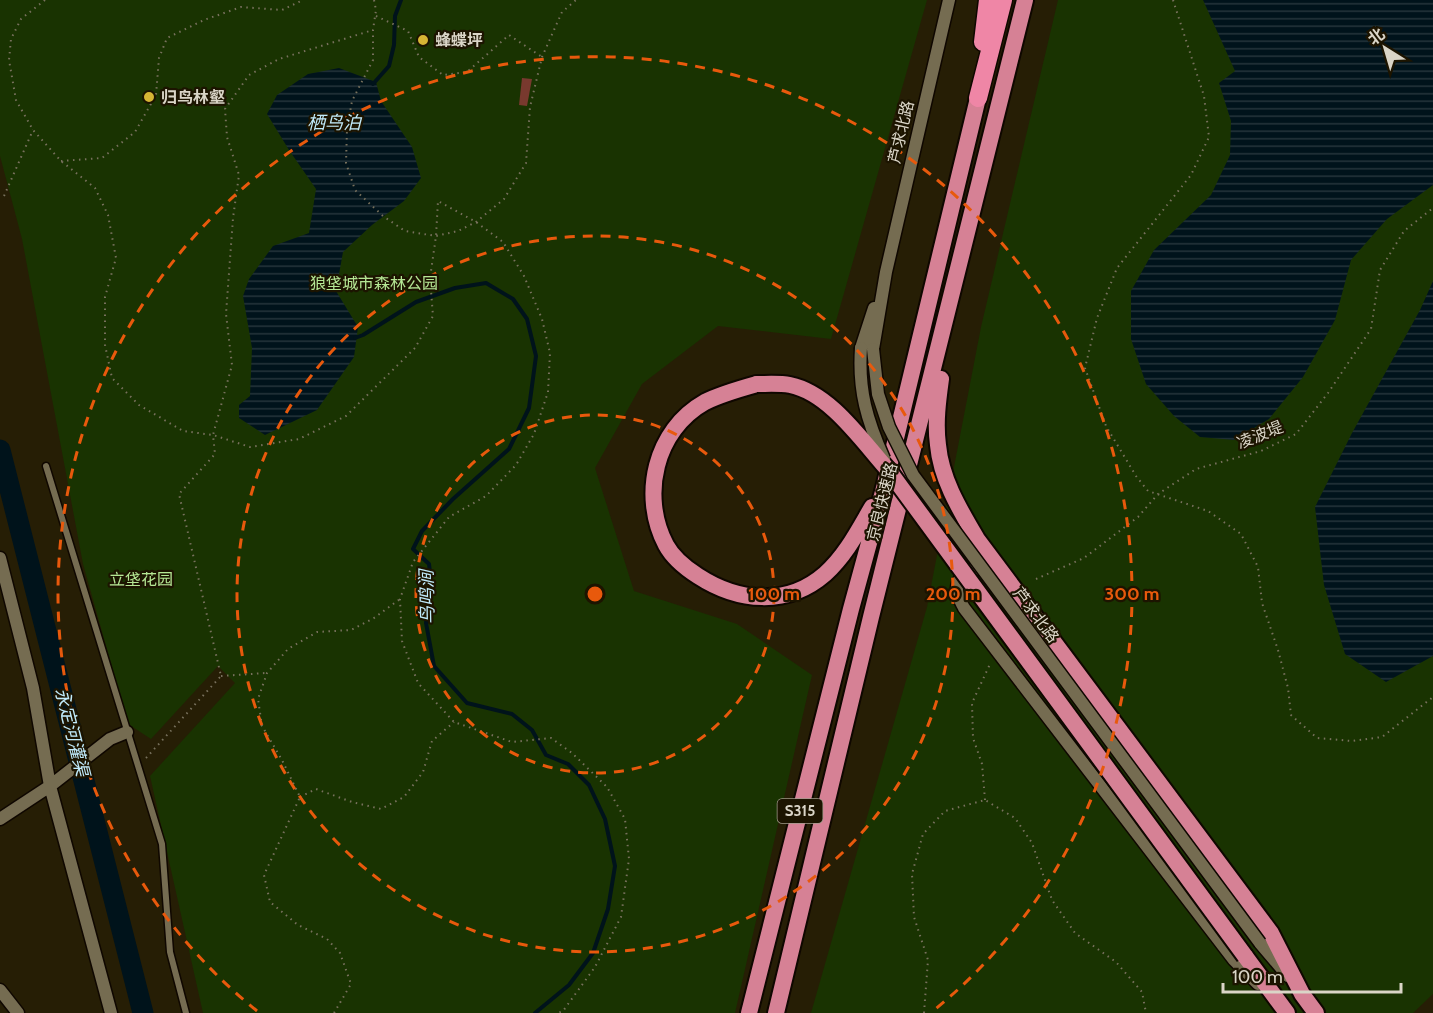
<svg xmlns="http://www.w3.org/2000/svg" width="1433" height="1013" font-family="Cabin,'Noto Sans SC',sans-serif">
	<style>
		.green { fill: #193301 }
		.water { fill: url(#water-rules) }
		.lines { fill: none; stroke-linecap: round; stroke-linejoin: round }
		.stream { stroke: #00131b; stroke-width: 4 }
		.river { stroke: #00131b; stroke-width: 21 }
		.building { fill: #78392e }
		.service-casing { stroke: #0f0700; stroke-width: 9 }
		.minor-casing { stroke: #0f0700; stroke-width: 15 }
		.trunk-casing { stroke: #0f0700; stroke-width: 20 }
		.motorway-casing { stroke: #0f0700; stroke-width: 21 }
		.path { stroke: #78715d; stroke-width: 2; stroke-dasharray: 1.5 4.5; stroke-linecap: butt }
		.service { stroke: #756c51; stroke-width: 6 }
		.minor { stroke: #756c51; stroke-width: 12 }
		.trunk { stroke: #d68195; stroke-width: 16 }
		.motorway { stroke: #ef86a6; stroke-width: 18 }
		.minor-bridge-casing { stroke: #0f0700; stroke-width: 15; stroke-linecap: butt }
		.trunk-bridge-casing { stroke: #0f0700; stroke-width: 20; stroke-linecap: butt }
		.minor-bridge { stroke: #756c51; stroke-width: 12 }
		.trunk-bridge { stroke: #d68195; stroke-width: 16 }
		.ring { fill: none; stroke: #e8590c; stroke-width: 3; stroke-dasharray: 10 8 }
		.poi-dot { fill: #d6b534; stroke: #1c1400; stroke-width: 2 }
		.labels { text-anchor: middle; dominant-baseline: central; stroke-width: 4.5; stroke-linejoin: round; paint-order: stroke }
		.shield { fill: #1c1400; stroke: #a19b8b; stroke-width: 1.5 }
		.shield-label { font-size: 15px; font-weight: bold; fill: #dad5c7 }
		.poi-label { font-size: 16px; font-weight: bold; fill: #dad5c7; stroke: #1c1400; text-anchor: start }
		.street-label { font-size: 16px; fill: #dad5c7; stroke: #1c1400 }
		.park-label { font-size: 16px; fill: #b5e794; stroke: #1c1400 }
		.water-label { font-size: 18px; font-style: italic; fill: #c1ebfb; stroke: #1c1400 }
		.centre { fill: #e8590c; stroke: #1c1400; stroke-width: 3 }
		.ring-label { font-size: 18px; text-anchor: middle; font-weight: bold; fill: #e8590c; stroke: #1c1400; stroke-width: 4.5; stroke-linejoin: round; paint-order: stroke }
	</style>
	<defs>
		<pattern id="water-rules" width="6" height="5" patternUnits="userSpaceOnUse" patternTransform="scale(1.5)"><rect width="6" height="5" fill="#00131b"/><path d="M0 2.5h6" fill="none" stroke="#25343b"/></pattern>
	</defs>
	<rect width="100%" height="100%" fill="#261e05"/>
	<path class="green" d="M0,0H927L831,339L718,326L642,384L595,468L634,591L737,624L812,675L735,1013H203L150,776L235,683L218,666L151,739L128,724L83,564L22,239L0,156Z
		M1058,0H1433V994L1413,1013H811L927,607L981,327Z"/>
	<path class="water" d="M1203,0H1433V185L1387,219L1351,260L1335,320L1303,377L1269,419L1234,440L1200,437L1174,416L1146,384L1131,339V291L1154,250L1211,195L1230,155L1231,121L1219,83L1235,71Z
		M339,68L376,82L381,101L412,147L421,178L404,201L372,225L343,252L336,291L358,327L354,357L317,410L265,435L239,418V405L250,396L252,348L243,296L249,279L273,246L309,233L316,189L289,150L267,114L277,95L308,74Z
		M1433,281V656L1386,682L1345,654L1324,585L1315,507L1352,433L1420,310Z"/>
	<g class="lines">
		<path class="stream" d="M373,84L389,66L394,45L395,16L401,0
			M355,338L363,335L416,302L455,288L486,283L513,299L527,319L536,356L529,408L509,449L453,499L422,531L413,549L429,564L431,581L426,623L434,666L467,703L512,714L532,730L546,755L568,764L589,785L605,819L615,866L608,909L593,953L569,985L535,1013"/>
		<path class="river" d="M0,450L143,1013"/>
	</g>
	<path class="building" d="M522,78L532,79L527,106L519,105Z"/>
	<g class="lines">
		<g class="service-casing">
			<path id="service" d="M46,466L162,844L170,952L186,1013"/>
		</g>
		<g class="minor-casing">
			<path id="minor" d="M861,348L874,308
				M873,349L886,272L949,0
				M0,558L33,688L50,786
				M990,570C977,564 957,573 957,589C957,596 961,602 964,608L1234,960L1258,984
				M50,786L111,1013
				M0,819L50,786L110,739L127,732
				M1260,943L1288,976
				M0,990L18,1013"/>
		</g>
		<g class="trunk-casing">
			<path id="trunk" d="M941,379C938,401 935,423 938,445C941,479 960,510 977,539L1271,933L1302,994L1316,1013
				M757,384C739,389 721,394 705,402C655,430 640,496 666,545C673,558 687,569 698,576C738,602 787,607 825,574C846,555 858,531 872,507
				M1245,956L1287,1013
				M749,1013L851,609L884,488L978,98
				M776,1013L871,617L1025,0"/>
		</g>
		<g class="motorway-casing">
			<path id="motorway" d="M983,42L988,0
				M978,98L1003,0"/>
		</g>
		<path class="path" d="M45,0L21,19L11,39L9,60L16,100L33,130L61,161L95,188L108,215L116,258L105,297V345L112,378L139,405L183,431L213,435L250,447L299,439L346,416L415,348L433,316L430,278L436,236L438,201L476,222L503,242L524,276L542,319L550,353L548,392L534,434L516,465L486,496L449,517L413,562L400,599L402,641L418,683L454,722L512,742L551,738L572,753L607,787L625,819L629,859L621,917L595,967L563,1011L558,1013
			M374,0L376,10L373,30V60L352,101L347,129L346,163L355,190L383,216L405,231L436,236L458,231L476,222L504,199L526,163L530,107L542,57L562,12L576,0
			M1173,0L1204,96L1209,137L1191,175L1117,268L1097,318L1085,368L1106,426L1136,476L1148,491L1208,511L1241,534L1258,567L1262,603L1278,650L1288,688L1291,715L1317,738L1352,741L1382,737L1433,697
			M376,16L408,31L419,57L443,75L467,72L509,35L542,57
			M61,161L102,158L135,132L156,95L159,58L167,38L204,20L241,7L282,10L303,0
			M4,196L33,130
			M1036,579L1084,558L1138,517L1158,494L1196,469L1261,451L1296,434L1328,393L1371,329L1380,270L1404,231L1433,208
			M221,676L266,673
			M146,758L221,676L179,494L215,454L213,435L232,365L226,314L233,218L239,175L227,137L225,109L249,75L279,59L373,30
			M300,797L316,789L352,802L381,809L404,797L423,772L432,741L454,722
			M985,800L982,764L973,738L972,703L990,664
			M334,1013L351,984L340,953L327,939L298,925L270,902L264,875L300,797L282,760L262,726L258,699L267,673L288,649L317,632L351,630L374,618L400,599
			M924,1013L928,960L914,917L912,874L923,834L945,811L985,800L1015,818L1032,843L1052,900L1075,933L1116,962L1142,992L1146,1013"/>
		<use href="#service" class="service"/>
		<use href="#minor" class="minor"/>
		<use href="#trunk" class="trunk"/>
		<use href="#motorway" class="motorway"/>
		<g class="minor-bridge-casing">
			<path id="minor-bridge" d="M861,348C858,391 867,420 884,459
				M873,349L878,394L889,427L913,475L1260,943"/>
		</g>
		<g class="trunk-bridge-casing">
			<path id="trunk-bridge" d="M757,384C767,384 779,383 790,385C830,393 862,441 889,471L1245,956"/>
		</g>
		<use href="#minor-bridge" class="minor-bridge"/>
		<use href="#trunk-bridge" class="trunk-bridge"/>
	</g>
	<g class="ring">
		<circle cx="595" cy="594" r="179"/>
		<circle cx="595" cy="594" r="358"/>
		<path d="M257 1011A537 537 0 1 1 933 1011"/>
	</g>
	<g class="poi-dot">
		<circle cx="423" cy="40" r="6"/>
		<circle cx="149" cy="97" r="6"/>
	</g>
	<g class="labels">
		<rect class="shield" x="777.5" y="799" width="45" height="24" rx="4.5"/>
		<g class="shield-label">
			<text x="800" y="811">S315</text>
		</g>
		<g class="poi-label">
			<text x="435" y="40">蜂蝶坪</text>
			<text x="161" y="97">归鸟林壑</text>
		</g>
		<g class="street-label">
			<text transform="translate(901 132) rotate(-77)">芦求北路</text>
			<text transform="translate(1260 435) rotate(-22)">凌波堤</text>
			<text transform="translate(882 502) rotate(-76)">京良快速路</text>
			<text transform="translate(1036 615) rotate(53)">芦求北路</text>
		</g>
		<g class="park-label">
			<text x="374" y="283">狼垡城市森林公园</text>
			<text x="141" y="579">立垡花园</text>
		</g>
		<g class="water-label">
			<text x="334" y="123">栖鸟泊</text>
			<text transform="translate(427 597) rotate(-91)">鸟鸣涧</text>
			<text transform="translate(72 732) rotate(76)">永定河灌渠</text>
		</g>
	</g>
	<circle cx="595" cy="594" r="9" class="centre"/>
	<g class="ring-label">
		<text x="774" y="600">100 m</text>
		<text x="953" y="600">200 m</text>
		<text x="1132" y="600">300 m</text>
	</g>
	<g transform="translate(1385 48) rotate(323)" stroke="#1c1400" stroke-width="4.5" paint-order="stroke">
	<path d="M0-4.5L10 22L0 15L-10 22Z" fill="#dad5c7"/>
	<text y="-9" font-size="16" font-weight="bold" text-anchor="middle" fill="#dad5c7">北</text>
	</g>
	<path d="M1223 983v9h178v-9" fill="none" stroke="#dad5c7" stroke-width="3"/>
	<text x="1232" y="983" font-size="18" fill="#dad5c7" stroke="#1c1400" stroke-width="4.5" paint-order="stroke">100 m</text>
</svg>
